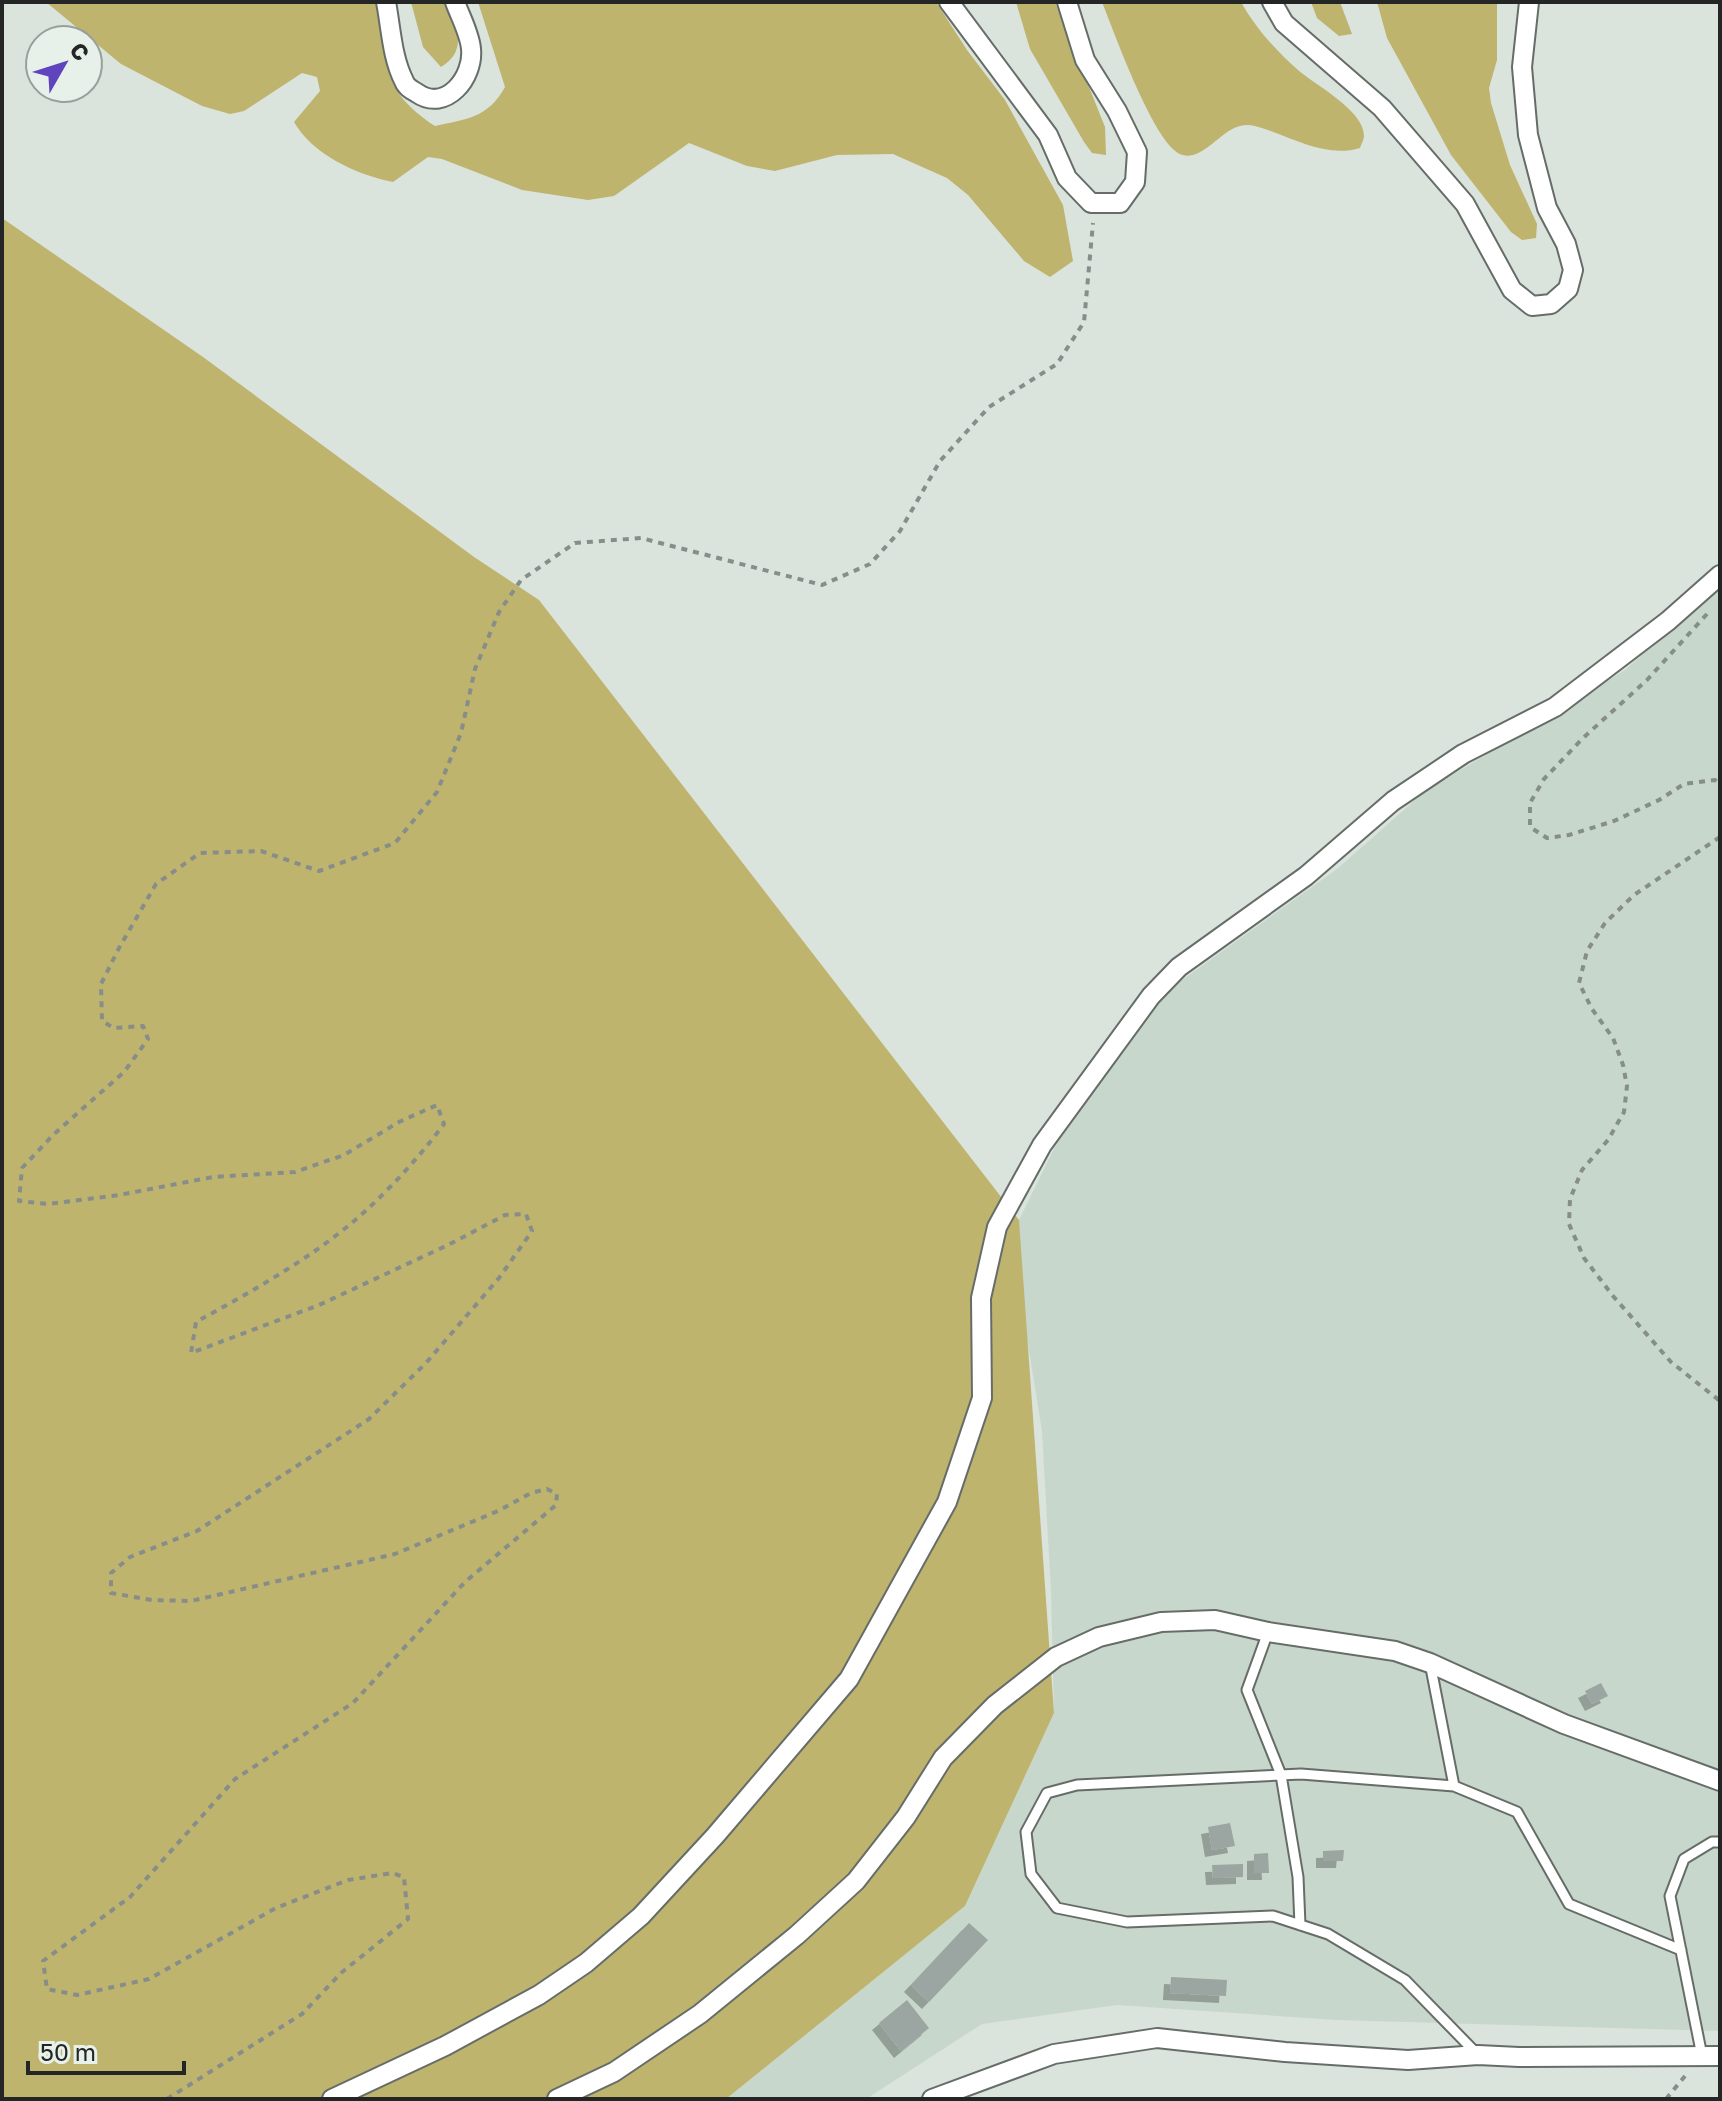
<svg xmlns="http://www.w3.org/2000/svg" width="1722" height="2101" font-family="'Golos Text',sans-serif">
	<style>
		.built { fill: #c8d7cc }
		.green { fill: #beb46e }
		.building { fill: #9ba5a2; filter: url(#shadow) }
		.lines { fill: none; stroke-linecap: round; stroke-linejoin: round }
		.lane-casing { stroke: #666d68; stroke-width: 13 }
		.street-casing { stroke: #666d68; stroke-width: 22 }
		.path { stroke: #878d89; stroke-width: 4; stroke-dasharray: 6 6; stroke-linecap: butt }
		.lane { stroke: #fff; stroke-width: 9 }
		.street { stroke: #fff; stroke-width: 18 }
	</style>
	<defs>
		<filter id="shadow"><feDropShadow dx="-7" dy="7" stdDeviation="0" flood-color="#0004"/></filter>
	</defs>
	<rect width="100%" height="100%" fill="#dbe3dd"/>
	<path class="built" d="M1720,585V2031L1336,2020L1117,2005L982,2024L866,2099H726L965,1906L1054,1713L1051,1592L1042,1431L1017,1276L1019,1220L1070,1116L1171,988L1337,869L1423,793L1625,670Z"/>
	<path class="green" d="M46,2H380C386,62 380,90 435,126C467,119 488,118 505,87L478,2H936L967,50L1005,100L1063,205L1073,261L1050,277L1024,261L968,195L947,178L893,154L837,155L775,171L747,166L689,143L614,196L588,200L522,190L442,159L428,157L393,182C357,175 312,154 294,122L320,91L317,77L302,73L244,111L230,114L202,106L121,64Z
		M411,2H451C456,29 468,51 441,67L423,47Z
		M1016,2H1055L1105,127L1106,155L1092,153L1084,142L1030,49Z
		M1102,2H1241C1255,27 1276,51 1298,70C1315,85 1364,110 1364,136C1364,140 1361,144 1360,148C1324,159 1289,135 1255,126C1229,120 1217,146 1196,154C1188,157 1180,156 1174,150C1148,126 1116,37 1102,2Z
		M1311,2H1340L1352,34L1339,36L1317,18Z
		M1377,2H1497V60L1489,88L1491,103L1510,165L1537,224L1536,238L1522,240L1511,232L1451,155L1387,38Z
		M2,218L203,357L474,557L539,600L1019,1220L1054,1713L965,1906L726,2099H2Z"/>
	<path class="building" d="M1601,1683L1608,1696L1592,1704L1585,1691Z
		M1230,1823L1235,1846L1212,1850L1208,1827Z
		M1344,1850L1343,1861H1323V1851Z
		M1268,1853L1269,1873H1254V1854Z
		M1243,1864V1877L1213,1878L1212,1865Z
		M969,1923L988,1940L929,2002L911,1985Z
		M1171,1977L1227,1980L1226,1996L1170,1993Z
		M907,2000L929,2028L901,2051L879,2023Z"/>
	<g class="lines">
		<g class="lane-casing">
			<path id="lane" d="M1268,1632L1247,1690L1281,1775L1298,1877L1300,1925
				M1430,1663L1454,1786
				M1478,2055L1405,1980L1328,1934L1273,1916L1127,1922L1057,1908L1031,1874L1026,1832L1047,1793L1077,1785L1301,1774L1454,1786L1517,1812L1569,1904L1681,1950
				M1702,2056L1670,1896L1684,1859L1712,1842H1720"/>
		</g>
		<g class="street-casing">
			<path id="street" d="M386,2C391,28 392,58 404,81C406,87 412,90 417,93C446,113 474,77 471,49C470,34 460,16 455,2
				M949,2L1048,135L1067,178L1091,203H1120L1135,182L1137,152L1117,111L1085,60L1067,2
				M1272,2L1284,23L1382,108L1465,204L1512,290L1532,306L1551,304L1568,289L1573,270L1566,244L1547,208L1528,135L1522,67L1529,2
				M332,2099L445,2046L539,1995L586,1963L641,1916L715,1836L849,1679L947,1502L982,1398L981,1298L997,1227L1042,1145L1151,996L1179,967L1306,876L1393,801L1463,754L1555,707L1668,621L1720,575
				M557,2099L614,2072L700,2014L797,1935L856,1881L906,1817L943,1758L995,1705L1056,1657L1099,1637L1161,1622L1215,1620L1268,1632L1395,1651L1430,1663L1564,1724L1720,1781
				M932,2099L1054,2054L1157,2038L1285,2052L1408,2060L1478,2055L1519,2057L1720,2056"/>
		</g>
		<path class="path" d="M1707,614L1647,680L1583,738L1544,779L1530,803V827L1547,838L1569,835L1614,821L1659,800L1684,784L1715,780L1720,784
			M1720,837L1634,895L1605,923L1587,951L1579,983L1592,1009L1613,1038L1623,1065L1627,1086L1624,1112L1608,1140L1582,1170L1570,1199L1569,1224L1584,1258L1613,1296L1671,1362L1720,1401
			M167,2099L302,2014L341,1973L408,1919L404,1877L392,1873L348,1880L276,1908L149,1979L77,1995L47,1989L43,1961L130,1897L235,1779L353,1703L465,1582L556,1505L557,1494L547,1489L531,1493L498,1511L395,1554L191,1601L152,1600L111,1593V1573L130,1557L197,1531L369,1419L426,1363L499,1278L532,1231L526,1214L505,1215L448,1245L319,1305L191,1353L196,1322C256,1289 325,1251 375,1202C400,1178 423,1152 444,1124L437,1105L399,1122L344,1155L295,1172L213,1177L119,1195L48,1204L19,1201L22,1168L54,1134L124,1072L148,1039L143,1026L114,1028L102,1021L101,984L119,948L156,884L200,853L261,851L319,871L395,843L437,792L461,733L475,669L499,612L521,580L575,543L641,538L822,585L870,564L900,531L940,461L989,407L1057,364L1084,322L1093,223
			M1666,2099L1685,2076"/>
		<use href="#lane" class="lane"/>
		<use href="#street" class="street"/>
	</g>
	<rect width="1722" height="2101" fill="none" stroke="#232624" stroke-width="8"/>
	<g transform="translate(64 64) rotate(51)"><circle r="38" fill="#e8f0ea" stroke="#999f9b" stroke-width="2"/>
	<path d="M0-6L14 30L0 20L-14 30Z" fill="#5f44bd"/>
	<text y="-12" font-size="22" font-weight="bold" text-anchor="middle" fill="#232624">С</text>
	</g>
	<path d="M28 2061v12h156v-12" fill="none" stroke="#232624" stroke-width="4"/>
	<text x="40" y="2061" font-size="24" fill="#232624" stroke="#e8f0ea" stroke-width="6" paint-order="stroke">50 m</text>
</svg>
